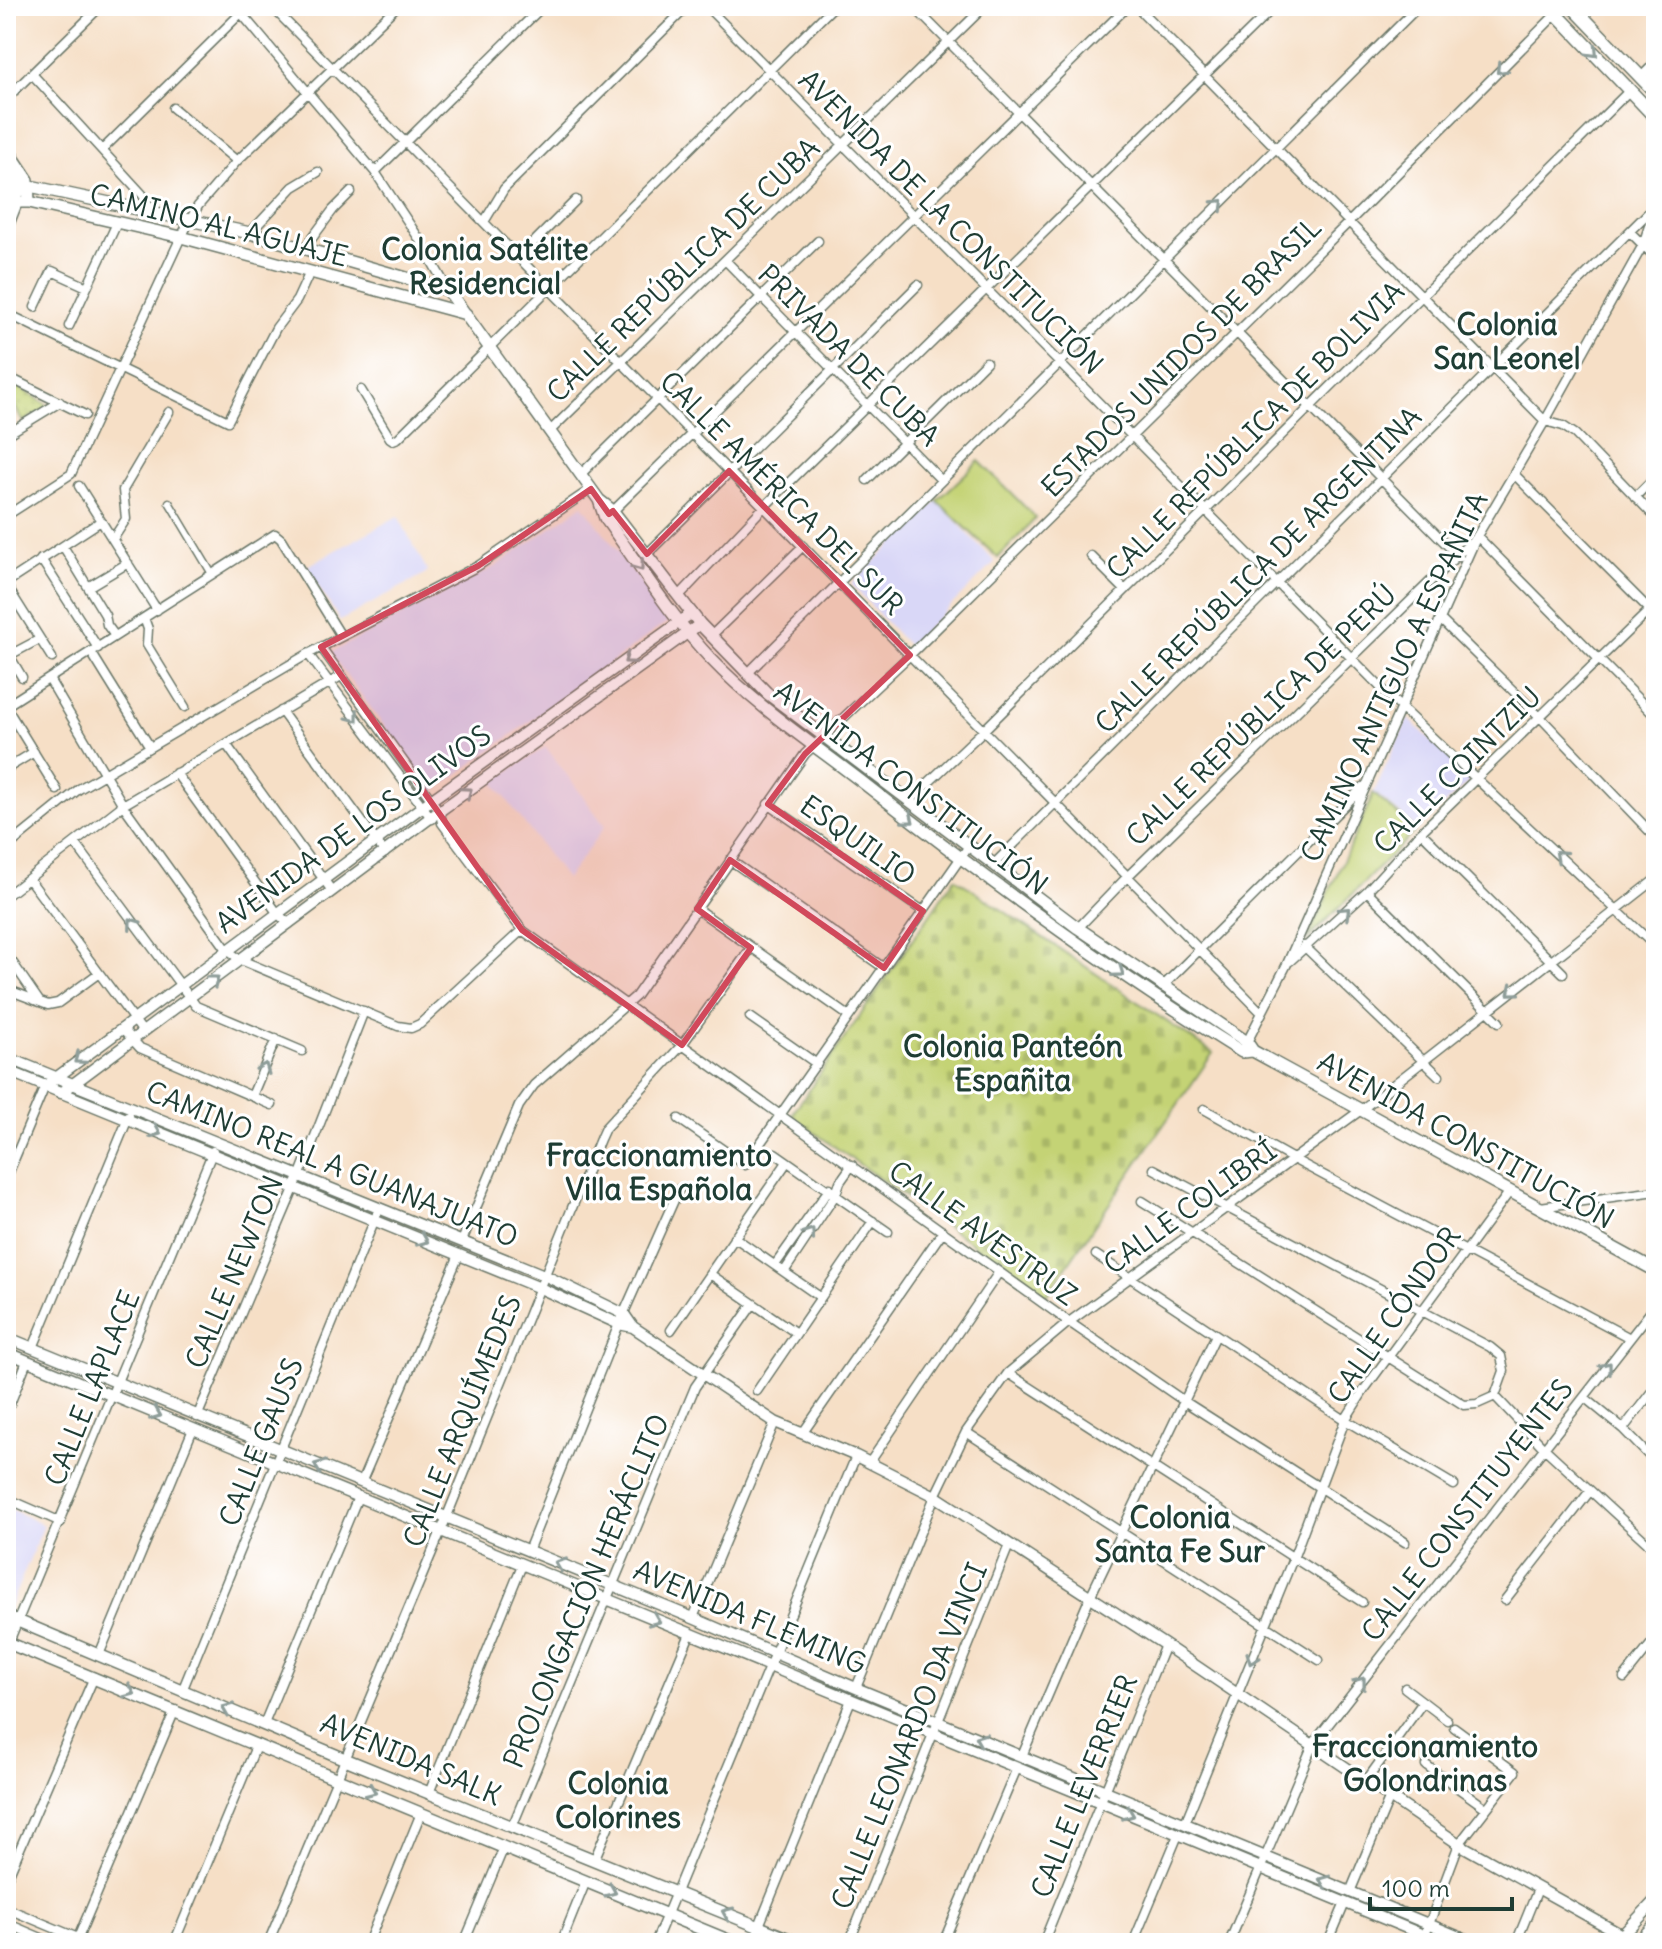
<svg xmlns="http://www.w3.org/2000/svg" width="1662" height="1949" font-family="Delius,sans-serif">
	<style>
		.built { fill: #d9d7f7 }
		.grass { fill: url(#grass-dots); stroke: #728854; stroke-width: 2 }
		.cemetery { fill: url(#cemetery-stones); stroke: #728854; stroke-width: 2 }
		.park { fill: #c4d375; stroke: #728854; stroke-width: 2 }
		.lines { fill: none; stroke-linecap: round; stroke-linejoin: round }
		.pedestrian-casing { stroke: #6a7667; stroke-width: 9 }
		.minor-casing { stroke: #6a7667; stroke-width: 11 }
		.tertiary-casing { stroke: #6a7667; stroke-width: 13 }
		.secondary-casing { stroke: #6a7667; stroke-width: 14 }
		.primary-casing { stroke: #6a7667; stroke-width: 15 }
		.motorway-casing { stroke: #6a7667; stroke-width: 17 }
		.pedestrian { stroke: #fff; stroke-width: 6 }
		.minor { stroke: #fff; stroke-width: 8 }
		.tertiary { stroke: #fff; stroke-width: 10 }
		.secondary { stroke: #fff; stroke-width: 11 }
		.primary { stroke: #fff; stroke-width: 12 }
		.motorway { stroke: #fff; stroke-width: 14 }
		.oneway { stroke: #8f9e9a }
		.marked { fill: #d1495b; fill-opacity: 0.2; stroke: #d1495b; stroke-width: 6; stroke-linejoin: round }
		.labels { text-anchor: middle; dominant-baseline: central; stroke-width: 6; stroke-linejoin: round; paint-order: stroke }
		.street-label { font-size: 28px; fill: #1f3d34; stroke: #fff }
		.neighbourhood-label { font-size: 30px; font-weight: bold; fill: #1f3d34; stroke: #fff }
	</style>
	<defs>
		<pattern id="grass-dots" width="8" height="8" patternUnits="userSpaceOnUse" patternTransform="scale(2)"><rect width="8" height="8" fill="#c4d375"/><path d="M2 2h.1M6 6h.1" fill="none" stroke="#a8b666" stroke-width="1.8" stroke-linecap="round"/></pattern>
		<pattern id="cemetery-stones" width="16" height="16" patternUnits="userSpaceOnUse" patternTransform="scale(2)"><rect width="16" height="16" fill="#c4d375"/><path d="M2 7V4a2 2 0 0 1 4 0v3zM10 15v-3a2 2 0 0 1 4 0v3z" fill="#a8b666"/></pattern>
	</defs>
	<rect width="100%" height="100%" fill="#fff"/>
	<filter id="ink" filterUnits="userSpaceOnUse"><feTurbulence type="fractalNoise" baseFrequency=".0125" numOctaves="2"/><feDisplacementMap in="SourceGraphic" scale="16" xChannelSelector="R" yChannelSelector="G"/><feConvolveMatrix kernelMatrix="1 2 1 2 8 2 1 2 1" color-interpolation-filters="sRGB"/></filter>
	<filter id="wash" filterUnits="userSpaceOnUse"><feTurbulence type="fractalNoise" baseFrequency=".006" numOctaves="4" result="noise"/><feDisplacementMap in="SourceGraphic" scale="32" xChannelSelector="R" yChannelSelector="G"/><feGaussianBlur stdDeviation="1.8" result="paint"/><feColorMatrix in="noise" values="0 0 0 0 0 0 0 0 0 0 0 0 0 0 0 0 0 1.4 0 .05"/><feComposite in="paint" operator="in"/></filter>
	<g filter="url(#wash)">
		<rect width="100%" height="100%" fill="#f6dfc6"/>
		<path class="built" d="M937,501L995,562L909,647L851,584Z
			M583,505L670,620L433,792L330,653L496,566Z
			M398,516L428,572L340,621L306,567Z
			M1408,718L1472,779L1418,829L1374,792Z
			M546,747L605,826L566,879L493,781Z
			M6,1507L44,1525L10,1606L6,1604Z"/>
		<path class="grass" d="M6,379L49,406L23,422L6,389Z"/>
		<path class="cemetery" d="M955,878L1213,1053L1046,1296L791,1116Z"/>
		<path class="park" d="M979,461L1036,518L998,558L937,501Z
			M1373,793L1416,830L1307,940L1370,802Z"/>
	</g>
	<g filter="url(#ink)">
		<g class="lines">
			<g class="pedestrian-casing">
				<path id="pedestrian" d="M169,502L212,574"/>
			</g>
			<g class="minor-casing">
				<path id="minor" d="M271,6L1261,1012
					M706,6L1401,708L1656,947
					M913,6L1459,557
					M1136,6L1545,421L1563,426L1575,434L1656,518
					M241,13L375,172L418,237L448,290
					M32,74L142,194L152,210
					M1641,77L1656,62
					M6,99L101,6
					M173,108L237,161
					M103,149L248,6
					M375,172L543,6
					M484,222L504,189L688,6
					M1630,232L1656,258
					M6,233L19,200
					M250,233L293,187L318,172
					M304,249L333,210L351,192
					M518,258L576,200
					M725,260L941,480
					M35,307L52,271L87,287
					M6,313L228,421L276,328L297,300L310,272
					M69,326L117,223
					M6,376L85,415
					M361,390L390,438L393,440L398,438L834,6
					M549,432L985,6
					M6,435L60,402
					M580,475L818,241
					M1515,475L1656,616
					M867,480L986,362
					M79,486L157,610
					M1635,497L1656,476
					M612,512L1128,6
					M6,516L71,474L181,237L198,206L237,161L397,6
					M113,539L126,519L123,490L169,412
					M63,546L105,615L107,625L115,636
					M647,554L918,285
					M1091,556L1125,590
					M41,559L98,648
					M6,583L101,521
					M6,585L52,658
					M88,587L128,563
					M679,596L764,507L1275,6
					M144,618L148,629L147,645L185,707
					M1441,620L1541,718L1656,838
					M711,636L803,546
					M321,647L440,812L442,823L522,930L1069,1322L1184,1401L1405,1542
					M6,650L22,677
					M91,652L150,747
					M308,654L432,819
					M6,657L40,639
					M747,674L1419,6
					M49,679L123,805L228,951L241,960L398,1026L411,1028L420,1024L522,930
					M6,706L275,534L281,539L341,636
					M6,707L57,790
					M281,711L385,853
					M226,744L332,891
					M6,769L34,752
					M176,773L278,914L289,924
					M910,800L984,730L1630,90
					M768,804L923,911
					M1421,832L1563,973
					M75,843L196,1006L302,1051
					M6,848L79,789L308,654L478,566L591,489
					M730,860L884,968
					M993,865L1653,208
					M29,879L143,1032
					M1367,891L1499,1022
					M6,896L123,805L341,676
					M697,909L849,1016
					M1078,928L1128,876L1477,536L1656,717
					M1304,946L1439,1076
					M6,953L39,1001
					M1290,961L1367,891L1421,832L1656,604
					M1162,987L1363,787
					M6,989L48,1005L58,1003L99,973
					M750,1017L817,1064
					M122,1028L140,1048L272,1105
					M1245,1046L1287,964L1477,536L1545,421L1643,245L1655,207
					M252,1096L276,1039
					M1204,1109L1293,1159L1630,1338
					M679,1119L745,1165L969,846
					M775,1153L888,1232
					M6,1179L45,1086
					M1142,1201L1464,1405L1477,1404L1495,1396L1504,1371L1501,1356L1490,1347L1154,1169
					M1540,1207L1656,1191
					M734,1237L820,1297
					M462,1241L519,1106L534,1085L636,996L805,754L910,655L1349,222L1564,6
					M1096,1255L1345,1420L1454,1485
					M775,1265L830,1188
					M784,1272L836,1194L840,1182L852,1165
					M710,1274L796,1333
					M671,1330L787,1162
					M33,1348L129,1116
					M1008,1373L1362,1602
					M757,1391L873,1221
					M1495,1396L1543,1447L1656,1551
					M1584,1397L1623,1429L1656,1463
					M6,1414L27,1361
					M197,1417L299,1177L364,1011
					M1623,1429L1656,1386
					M966,1432L1319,1660
					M802,1434L943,1231
					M870,1462L999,1272
					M361,1483L459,1255
					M6,1498L61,1522
					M528,1551L619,1324L679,1189
					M1505,1600L1590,1491
					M693,1618L775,1422
					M6,1649L213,1151
					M99,1655L193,1429
					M1624,1678L1656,1638
					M856,1688L935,1496L966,1432L1008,1373L1069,1322L1361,1110L1656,879
					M1405,1688L1447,1720
					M182,1691L379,1209
					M264,1724L358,1497
					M1022,1756L1090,1597L1216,1335
					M1426,1765L1486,1808
					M1366,1781L1423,1702
					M429,1793L522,1565
					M1185,1823L1294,1556L1345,1420L1364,1390L1510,1191
					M512,1827L695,1387L753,1304
					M595,1858L690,1634
					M6,1881L94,1677
					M1350,1892L1389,1799
					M6,1908L90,1943
					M6,1923L53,1943
					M759,1926L851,1700
					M78,1938L175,1710
					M174,1943L257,1744
					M268,1943L441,1531L600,1139L605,1128L682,1045L751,948
					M368,1943L421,1813
					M464,1943L504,1847
					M561,1943L586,1881
					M655,1943L856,1456
					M849,1943L1009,1545
					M943,1943L1017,1768
					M1043,1943L1165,1645
					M1133,1943L1178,1835
					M1229,1943L1313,1744L1656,1305
					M1328,1943L1345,1903
					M1422,1943L1459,1844L1515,1772L1454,1727
					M1516,1943L1538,1889"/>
			</g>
			<g class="tertiary-casing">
				<path id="tertiary" d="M6,1057L544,1275L624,1314L633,1327L775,1422L856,1456L935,1496L1165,1645L1459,1844L1622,1935
					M6,1070L540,1288L619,1324L633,1327
					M45,1086L431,800L692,613
					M61,1093L430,818L700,624
					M6,1337L693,1618L856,1688L1474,1943
					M6,1352L1443,1943"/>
			</g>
			<g class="secondary-casing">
				<path id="secondary" d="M6,147L28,180L29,202
					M6,165L16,178L19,192
					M6,188L30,186L250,233L448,290L599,500L613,511L700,624L767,693L1078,928L1247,1042L1253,1051L1656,1271
					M6,202H29L181,237L466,314
					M599,500L605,518C639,565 671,617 711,659C757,707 813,744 866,785C987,880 1111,971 1242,1052L1253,1051
					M6,1616L345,1759L799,1943
					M6,1642L735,1943
					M1615,1943L1656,1900"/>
			</g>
			<g class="primary-casing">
				<path id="primary" d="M1549,6L1656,118
					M1572,6L1656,93"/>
			</g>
			<g class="motorway-casing">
				<path id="motorway" d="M1639,1943L1656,1926"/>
			</g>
			<use href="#pedestrian" class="pedestrian"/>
			<use href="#minor" class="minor"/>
			<use href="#tertiary" class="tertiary"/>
			<use href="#secondary" class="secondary"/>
			<use href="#primary" class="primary"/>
			<use href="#motorway" class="motorway"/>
		</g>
		<defs><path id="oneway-chevron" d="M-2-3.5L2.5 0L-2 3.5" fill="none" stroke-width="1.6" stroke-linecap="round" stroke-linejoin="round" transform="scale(2)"/></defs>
		<g class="oneway">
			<use href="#oneway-chevron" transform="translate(1593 52) rotate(46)"/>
			<use href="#oneway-chevron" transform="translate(1501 69) rotate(135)"/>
			<use href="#oneway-chevron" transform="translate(1219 204) rotate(-45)"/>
			<use href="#oneway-chevron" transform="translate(639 566) rotate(54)"/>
			<use href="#oneway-chevron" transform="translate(629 659) rotate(144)"/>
			<use href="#oneway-chevron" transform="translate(354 717) rotate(53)"/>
			<use href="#oneway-chevron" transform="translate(467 792) rotate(-36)"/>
			<use href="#oneway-chevron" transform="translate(909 819) rotate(38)"/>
			<use href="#oneway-chevron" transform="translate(1560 855) rotate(-137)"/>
			<use href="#oneway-chevron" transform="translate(1345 912) rotate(-43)"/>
			<use href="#oneway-chevron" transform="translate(133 923) rotate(-126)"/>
			<use href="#oneway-chevron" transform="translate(1119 972) rotate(35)"/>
			<use href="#oneway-chevron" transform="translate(214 980) rotate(-37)"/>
			<use href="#oneway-chevron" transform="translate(1512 991) rotate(141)"/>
			<use href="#oneway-chevron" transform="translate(79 1059) rotate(144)"/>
			<use href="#oneway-chevron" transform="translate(264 1068) rotate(-68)"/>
			<use href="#oneway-chevron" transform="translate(156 1132) rotate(22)"/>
			<use href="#oneway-chevron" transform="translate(810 1233) rotate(-56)"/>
			<use href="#oneway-chevron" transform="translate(423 1240) rotate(22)"/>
			<use href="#oneway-chevron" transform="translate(1607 1367) rotate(-52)"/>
			<use href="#oneway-chevron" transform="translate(156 1414) rotate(22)"/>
			<use href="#oneway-chevron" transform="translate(319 1466) rotate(-158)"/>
			<use href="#oneway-chevron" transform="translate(560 1564) rotate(-158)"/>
			<use href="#oneway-chevron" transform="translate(655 1620) rotate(22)"/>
			<use href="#oneway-chevron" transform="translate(1252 1659) rotate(112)"/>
			<use href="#oneway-chevron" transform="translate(1361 1682) rotate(-52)"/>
			<use href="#oneway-chevron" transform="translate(130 1692) rotate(23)"/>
			<use href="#oneway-chevron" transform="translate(227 1709) rotate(-158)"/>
			<use href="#oneway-chevron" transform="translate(980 1739) rotate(-158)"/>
			<use href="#oneway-chevron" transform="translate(371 1791) rotate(23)"/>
			<use href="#oneway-chevron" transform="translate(1129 1814) rotate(22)"/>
			<use href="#oneway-chevron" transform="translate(1324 1881) rotate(-158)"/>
			<use href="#oneway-chevron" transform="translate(611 1891) rotate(23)"/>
			<use href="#oneway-chevron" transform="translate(727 1913) rotate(-157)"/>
		</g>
	</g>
	<path class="marked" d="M729,471L910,655L805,754L768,804L923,911L884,968L730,860L697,909L751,948L682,1045L522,930L321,647L478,566L591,489L609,514L613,511L647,554Z"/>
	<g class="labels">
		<g class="street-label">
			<text transform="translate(951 222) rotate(45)">AVENIDA DE LA CONSTITUCIÓN</text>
			<text transform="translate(219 225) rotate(14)">CAMINO AL AGUAJE</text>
			<text transform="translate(683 270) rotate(-44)">CALLE REPÚBLICA DE CUBA</text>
			<text transform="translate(849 355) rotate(45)">PRIVADA DE CUBA</text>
			<text transform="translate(1181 357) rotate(-45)">ESTADOS UNIDOS DE BRASIL</text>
			<text transform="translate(1255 430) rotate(-45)">CALLE REPÚBLICA DE BOLIVIA</text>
			<text transform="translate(782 493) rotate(45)">CALLE AMÉRICA DEL SUR</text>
			<text transform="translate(1258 570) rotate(-45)">CALLE REPÚBLICA DE ARGENTINA</text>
			<text transform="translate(1394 677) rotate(-65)">CAMINO ANTIGUO A ESPAÑITA</text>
			<text transform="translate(1261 715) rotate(-44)">CALLE REPÚBLICA DE PERÚ</text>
			<text transform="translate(1457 770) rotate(-45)">CALLE COINTZIU</text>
			<text transform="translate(911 788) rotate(37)">AVENIDA CONSTITUCIÓN</text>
			<text transform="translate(353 829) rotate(-36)">AVENIDA DE LOS OLIVOS</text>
			<text transform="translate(858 840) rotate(35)">ESQUILIO</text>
			<text transform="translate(1466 1140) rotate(29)">AVENIDA CONSTITUCIÓN</text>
			<text transform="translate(332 1164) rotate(22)">CAMINO REAL A GUANAJUATO</text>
			<text transform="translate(1190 1207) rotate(-36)">CALLE COLIBRÍ</text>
			<text transform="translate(983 1233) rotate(36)">CALLE AVESTRUZ</text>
			<text transform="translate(234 1272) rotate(-67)">CALLE NEWTON</text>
			<text transform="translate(1394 1315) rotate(-55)">CALLE CÓNDOR</text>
			<text transform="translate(92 1388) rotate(-68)">CALLE LAPLACE</text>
			<text transform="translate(462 1421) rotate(-68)">CALLE ARQUÍMEDES</text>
			<text transform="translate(261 1442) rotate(-68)">CALLE GAUSS</text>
			<text transform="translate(1467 1510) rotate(-52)">CALLE CONSTITUYENTES</text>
			<text transform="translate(586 1591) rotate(-67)">PROLONGACIÓN HERÁCLITO</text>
			<text transform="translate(750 1617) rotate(23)">AVENIDA FLEMING</text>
			<text transform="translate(909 1736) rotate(-68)">CALLE LEONARDO DA VINCI</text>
			<text transform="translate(411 1759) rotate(23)">AVENIDA SALK</text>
			<text transform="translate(1084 1786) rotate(-68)">CALLE LEVERRIER</text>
		</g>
		<g class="neighbourhood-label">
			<text x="485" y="249">Colonia Satélite<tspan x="485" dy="34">Residencial</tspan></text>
			<text x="1507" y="324">Colonia<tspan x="1507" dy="34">San Leonel</tspan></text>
			<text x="1013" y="1046">Colonia Panteón<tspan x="1013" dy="34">Españita</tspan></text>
			<text x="659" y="1155">Fraccionamiento<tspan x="659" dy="34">Villa Española</tspan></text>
			<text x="1180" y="1517">Colonia<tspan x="1180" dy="34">Santa Fe Sur</tspan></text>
			<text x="1425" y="1746">Fraccionamiento<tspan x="1425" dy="34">Golondrinas</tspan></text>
			<text x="618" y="1783">Colonia<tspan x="618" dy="34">Colorines</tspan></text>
		</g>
	</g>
	<rect width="1662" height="1949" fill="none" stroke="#fff" stroke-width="32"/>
	<path d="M1370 1897v12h142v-12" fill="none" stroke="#1f3d34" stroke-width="4"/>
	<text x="1382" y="1897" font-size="24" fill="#1f3d34" stroke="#ffffff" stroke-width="6" paint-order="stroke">100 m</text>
</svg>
